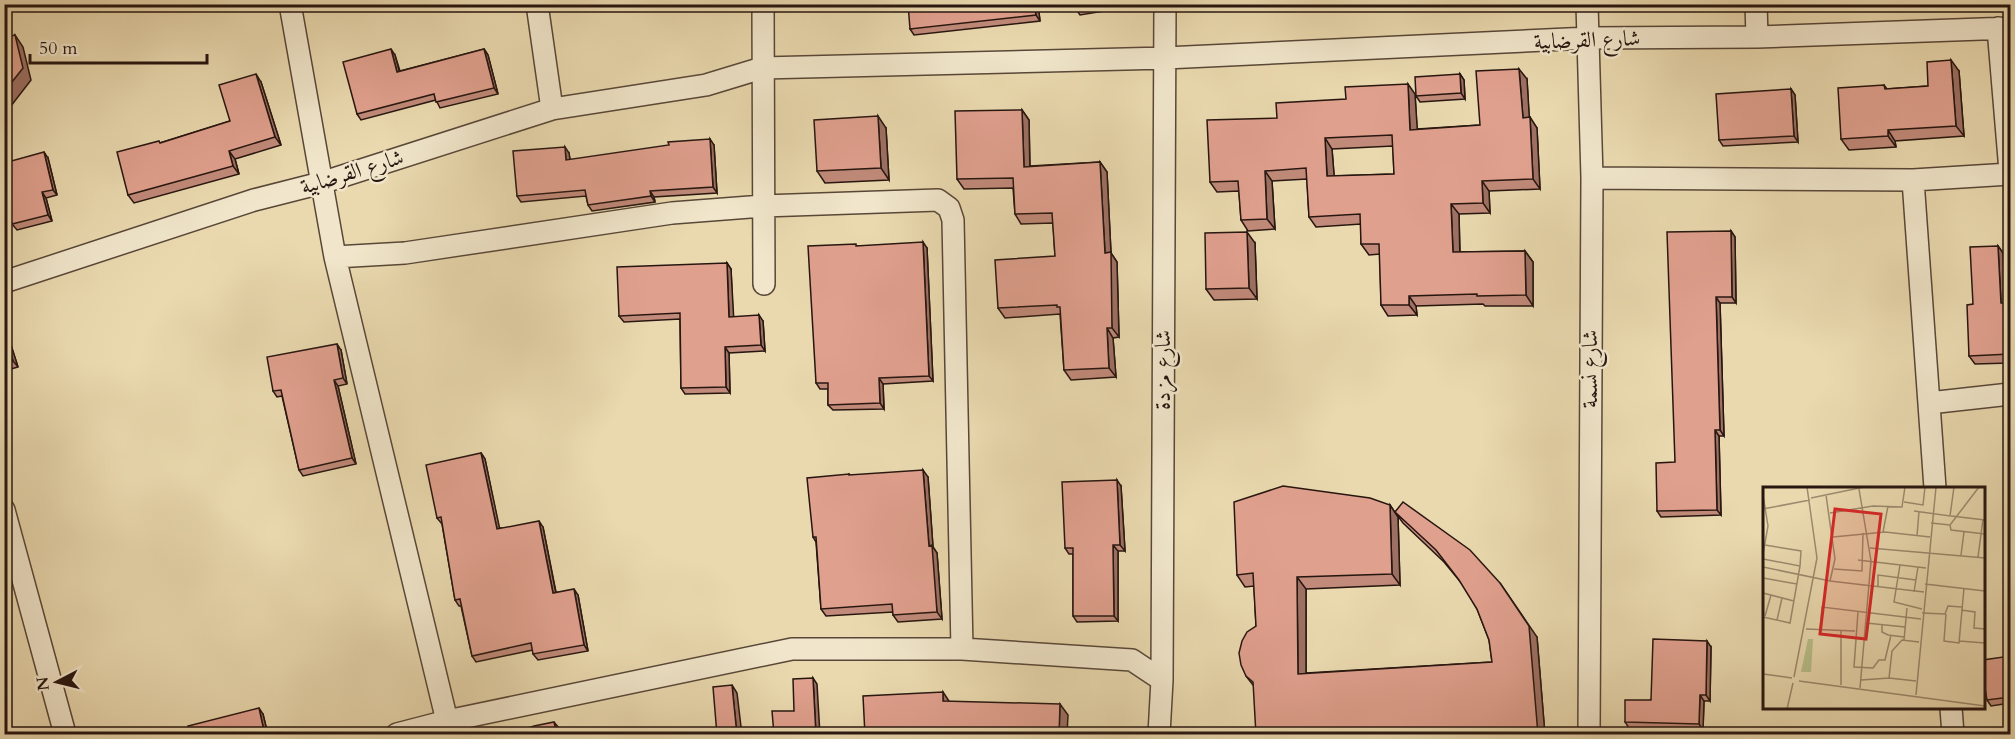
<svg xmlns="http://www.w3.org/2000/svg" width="2015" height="739" font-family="Cardo,Amiri,serif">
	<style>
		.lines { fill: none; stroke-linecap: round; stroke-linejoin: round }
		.street-casing { stroke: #584738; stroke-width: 24 }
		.street { stroke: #f1e6cb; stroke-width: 21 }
		.wall { fill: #c18a7a; stroke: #271610; stroke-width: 1.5; fill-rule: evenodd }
		.shaded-wall { fill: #9d7063; stroke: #271610; stroke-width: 1.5 }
		.building { fill: #e0a08e; stroke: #271610; stroke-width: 1.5; fill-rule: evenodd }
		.labels { text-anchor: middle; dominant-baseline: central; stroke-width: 5; stroke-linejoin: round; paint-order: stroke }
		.street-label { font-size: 22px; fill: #271610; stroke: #f1e6cb }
		.inset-road { fill: none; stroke: #9c8b6f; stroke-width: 1.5 }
		.view { fill: #d62828; fill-opacity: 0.15; stroke: #d62828; stroke-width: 3 }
		.inset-edge { fill: none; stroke: #271610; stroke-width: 3 }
	</style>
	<rect width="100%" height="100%" fill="#ead9af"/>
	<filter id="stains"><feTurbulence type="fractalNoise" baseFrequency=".00333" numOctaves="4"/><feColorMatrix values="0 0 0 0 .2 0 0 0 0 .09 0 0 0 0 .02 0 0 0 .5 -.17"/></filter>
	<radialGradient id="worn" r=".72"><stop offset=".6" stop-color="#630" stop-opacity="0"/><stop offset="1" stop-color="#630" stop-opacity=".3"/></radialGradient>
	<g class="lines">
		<g class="street-casing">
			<path id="street" d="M290,4L335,257L447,721
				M537,4L552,109
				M763,4L764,284
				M1587,4L1592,178L1589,734
				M1756,4L1757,37
				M1998,28L2010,171
				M1592,178L1913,180L2010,174
				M1913,180L1935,488
				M335,257L405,253L672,213L763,206L938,200L949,208L953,220L962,649
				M4,282L254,200L321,183L552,109L706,85L762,68L1165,58L1589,38L1757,37L2010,28
				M1929,403L2010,394
				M4,510L65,734
				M1951,708L1953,734
				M397,734L447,721L792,649H962L1132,660L1162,680
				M1159,734L1162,680L1165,4"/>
		</g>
		<use href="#street" class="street"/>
	</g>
	<path class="wall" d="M1038,4L1040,21L914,35L910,29Z
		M1075,4H1116L1117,9L1080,15L1076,9Z
		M484,49L488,55L498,94L440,108L436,100L361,120L357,114L395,55L400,71Z
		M1959,71L1964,136L1895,141L1896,147L1849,150L1841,139L1884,85L1887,89L1928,86Z
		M1460,74L1464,80L1465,99L1420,102L1416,96Z
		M1527,79L1529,117L1537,128L1540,189L1489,191L1490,213L1459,214L1460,252L1525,251L1533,262V306H1485L1483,304L1416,306L1417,315L1388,316L1381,305L1380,254L1369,255L1361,244V224L1316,227L1309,217L1307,179L1272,181L1275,229L1248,231L1241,220L1239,191L1217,192L1210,182L1277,118L1415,94L1417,129L1480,125ZM1393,146L1394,174L1334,176L1332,149Z
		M261,82L281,145L235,159L239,174L134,203L128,195L160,143L230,121Z
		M1791,89L1795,95L1798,142L1723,146L1719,140Z
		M1022,110L1029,120L1030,166L1100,162L1107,172L1111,253L1117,262L1119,337L1113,338L1116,377L1071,380L1064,370L1060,314L1005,318L998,308L1055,256L1053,223L1021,224L1015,214L1013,188L964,189L957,179Z
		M886,128L889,180L825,183L817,171Z
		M714,145L717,193L654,197L655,202L592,211L588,205L586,196L521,202L517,196L569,153L570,160Z
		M48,158L57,195L46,198L52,221L17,230L12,224Z
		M1731,231L1735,237L1736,303H1720L1724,436H1719L1721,515L1661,517L1657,511L1675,462Z
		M1255,243L1257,299L1214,300L1206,289Z
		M857,246L927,248L933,381L883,384L884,409L833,410L828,405V389H820L816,383Z
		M1998,246L2003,253L2006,303H2010V363L1975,364L1969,356L1973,304Z
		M727,263L731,269L733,317L763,321L765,351L729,353L730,393L685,394L681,388L680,319L624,322L619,316Z
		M4,336L10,342L18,367L4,371Z
		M341,350L347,384L338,386L356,464L303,476L299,470L282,396L277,397L273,391Z
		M481,453L485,459L499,528L543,527L556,592L578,595L588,651L538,660L533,654V650L476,662L472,656L461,606H459L455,600L442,524L437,518Z
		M849,474L850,475L928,477L933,547L937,553L942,619L898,622L893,615V612L826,616L821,609L816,542L813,537Z
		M1121,486L1125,551H1118V621L1077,622L1073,616V554H1069L1065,548Z
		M1390,505L1398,517L1400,585L1306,589V673L1492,662L1489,640L1477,609L1463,585L1444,562L1403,523L1395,512L1537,637L1545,735L1253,685L1246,676L1256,626L1254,586L1245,587L1237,575Z
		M1711,647L1710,701H1704L1703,730L1629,728L1625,722Z
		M2010,656V703L1991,706L1987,700Z
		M4,657L11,677L4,678Z
		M263,714L268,735H191Z"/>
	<path class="shaded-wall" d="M1034,4H1038L1040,21L1036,15Z
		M15,35L23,47L31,80L4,115V92Z
		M391,49L395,55L401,78L397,72Z
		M484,49L488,55L498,94L494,88Z
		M1951,60L1959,71L1964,136L1956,126Z
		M1519,69L1527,79L1530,128L1523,118Z
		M256,74L261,82L281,145L275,137Z
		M1460,74L1464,80L1465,99L1461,93Z
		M1408,84L1415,94L1418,140L1410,130Z
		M1791,89L1795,95L1798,142L1794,136Z
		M1022,110L1029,120L1030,176L1024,167Z
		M878,116L886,128L889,180L881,168Z
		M1530,117L1537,128L1540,189L1533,179Z
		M1888,130L1895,141L1896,147L1888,136Z
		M1325,138L1332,149L1335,186L1327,176Z
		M710,139L714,145L717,193L713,187Z
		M565,147L569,153L571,166L566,160Z
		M229,151L235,159L239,174L233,166Z
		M44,152L48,158L57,195L53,190Z
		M1100,162L1107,172L1111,253L1117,262L1119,337L1112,328L1105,253Z
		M1265,171L1272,181L1275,229L1267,219Z
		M1482,181L1489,191L1490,213L1483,203Z
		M650,191L654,197L655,202L651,196Z
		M42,192L46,198L52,221L48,215Z
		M1451,204L1459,214L1460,262L1453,252Z
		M1731,231L1735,237L1736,303L1732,297Z
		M1247,232L1255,243L1257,299L1249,288Z
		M923,242L927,248L933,381L929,376Z
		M1998,246L2003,253L2006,311L2001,303Z
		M1525,251L1533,262V306L1526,295Z
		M727,263L731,269L734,323L729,317Z
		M1409,296L1416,306L1417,315L1409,305Z
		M1716,297L1720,303L1724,436L1720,430Z
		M759,315L763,321L765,351L761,345Z
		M1107,328L1113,338L1116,377L1109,368Z
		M6,336L10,342L18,367L13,361Z
		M337,344L341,350L347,384L343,378Z
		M725,347L729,353L730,393L726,387Z
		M879,378L883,384L884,409L880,403Z
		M334,380L338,386L356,464L352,458Z
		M1715,430L1719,436L1721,515L1717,510Z
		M481,453L485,459L501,535L497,529Z
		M923,470L928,477L933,547L937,553L942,619L937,612L929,546Z
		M1117,480L1121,486L1125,551L1120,545Z
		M1390,505L1398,517L1400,585L1392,574Z
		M539,521L543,527L557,599L553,593Z
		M1113,545L1118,551V621L1114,616Z
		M1297,577L1306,589V685L1298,674Z
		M1500,583L1537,637L1545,735H1538Z
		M574,589L578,595L588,651L584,645Z
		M1707,641L1711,647L1710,701L1706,695Z
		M4,657L11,677L7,671L4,664Z
		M813,678L817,684L820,735H816Z
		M732,685L737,693L742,735H737Z
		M943,692L951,704L943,701Z
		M1700,695L1704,701L1703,730L1699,724Z
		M1060,704L1068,715L1067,735H1059Z
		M259,708L263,714L268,735H267L264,731Z
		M554,722L559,728L560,735H557Z"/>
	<path class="building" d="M908,4H1034L1036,15L910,29Z
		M1075,4H1105L1076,9Z
		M15,35L23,68L4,92V38Z
		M391,49L397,72L484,49L494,88L436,102L434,94L357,114L343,62Z
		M1951,60L1956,126L1888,130V136L1841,139L1838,88L1884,85L1885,89L1928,86L1927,62Z
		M1519,69L1523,118L1530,117L1533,179L1482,181L1483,203L1451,204L1453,252L1525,251L1526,295L1477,296V294L1409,296V305H1381L1379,244H1361L1360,214L1309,217L1306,168L1265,171L1267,219L1241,220L1238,181L1210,182L1207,120L1277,118L1276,103L1346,99L1345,87L1408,84L1410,130L1480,125L1476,71ZM1392,135L1394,174L1327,176L1325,138Z
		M256,74L275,137L229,151L233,166L128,195L117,152L159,141L160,143L230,121L219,85Z
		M1460,74L1461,93L1416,96L1415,77Z
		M1791,89L1794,136L1719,140L1716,94Z
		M1022,110L1024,167L1100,162L1105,253L1111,252L1112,328H1107L1109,368L1064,370L1060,307H1057V305L998,308L995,260L1055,256L1052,213L1015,214L1013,178L957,179L955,111Z
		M878,116L881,168L817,171L814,120Z
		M710,139L713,187L650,191L651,196L588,205L585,190L517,196L513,151L565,147L566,160L669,145L668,142Z
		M44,152L53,190L42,192L48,215L12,224L4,194V163Z
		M1731,231L1732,297H1716L1720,430H1715L1717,510L1657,511L1656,463L1675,462L1667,232Z
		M1247,232L1249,288L1206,289L1205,233Z
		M923,242L929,376L879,378L880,403L828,405V383H816L808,246L856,244V246Z
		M1998,246L2001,303H2010V354L1969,356L1967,305L1973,304L1970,247Z
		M727,263L729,317L759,315L761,345L725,347L726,387L681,388L680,313L619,316L617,267Z
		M4,336H6L13,361L4,364Z
		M337,344L343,378L334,380L352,458L299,470L281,390L273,391L267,357Z
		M481,453L497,529L539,521L553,593L574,589L584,645L533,654L531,643L472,656L460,599L455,600L441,517L437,518L426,465Z
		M923,470L929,546L932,545L937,612L893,615L892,604L821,609L816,537H813L807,478L849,474V475Z
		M1117,480L1120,545H1113L1114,616H1073V548H1065L1062,482Z
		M1283,486L1370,498L1390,505L1392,574L1297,577L1298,674L1492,662L1489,640L1477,609L1459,580L1436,550L1395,512L1403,502L1470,550L1500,583L1529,626L1538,735H1256L1253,682L1246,676L1241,665L1239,653L1242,641L1247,632L1256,626L1253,573L1237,575L1234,502Z
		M1653,639L1707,641L1706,695H1700L1699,724L1625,722V700H1651Z
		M2010,656V697L1987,700L1983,676V660Z
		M813,678L816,735H774L772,711H794L793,679Z
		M732,685L737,735H717L713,687Z
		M943,692V701L1060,704L1059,735H865L863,696Z
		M259,708L264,731L251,735H191L188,726Z
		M554,722L557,735H508L534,726Z
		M612,730L613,735H581Z"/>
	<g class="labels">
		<g class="street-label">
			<text transform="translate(1587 40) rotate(-2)">شارع القرضابية</text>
			<text transform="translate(352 172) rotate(-17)">شارع القرضابية</text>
			<text transform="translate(1590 369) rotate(-90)">شارع نسمة</text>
			<text transform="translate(1163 370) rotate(-90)">شارع مزدة</text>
		</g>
	</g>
	<g transform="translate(1763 487)">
		<rect width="222" height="222" fill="#ead9af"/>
		<path d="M45,152H50L48,185H38Z" fill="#b8bf8a"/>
		<path class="inset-road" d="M96,2L108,74L97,201M0,8L5,39L0,67M63,8L72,72L67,94M48,11L101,0M141,15L160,18L162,0M0,22L47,13M151,24L187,29L191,0M67,26L110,19L139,20L142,0M188,29L222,33M168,36L187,38L216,0M187,38L188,43L222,47M120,45L125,19M154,49L156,24M70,50L122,45L167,50M2,58L38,64L37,79M107,61L222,71M198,68L201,45M215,70L220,32M0,72L37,79L27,136L0,130M95,73L163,81M137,78L131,115L159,122M0,80L67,94L161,105M71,82L99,84L100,46M0,91L34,97M162,97L222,104M115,100V88L153,93M151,105L155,80M0,106L31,114M198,123L212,125L211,141L222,142M95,125L91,180L110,181L116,173H122L128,148M159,126L182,127L185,119L199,120M183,127L181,154L196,156L201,101M2,129L8,108M14,133L19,111M103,136L142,140M119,137V145L125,148L141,150M43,142L92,144M57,143L59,120L158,132M141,153L144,121M196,154L222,156M0,187L29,191M31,190L54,71L44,0M126,191L153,194M98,193L126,191L129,164L139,153L156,155M36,194L222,219M78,198V144M153,208L173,0M24,222L30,196"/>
		<path class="view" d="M72,22L118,27L103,152L57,147Z"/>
		<rect width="222" height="222" class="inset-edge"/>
	</g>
	<rect width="2015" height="739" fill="none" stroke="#ead9af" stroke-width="24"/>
	<rect x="6" y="6" width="2003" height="727" fill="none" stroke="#271610" stroke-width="3"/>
	<rect x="12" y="12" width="1991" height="715" fill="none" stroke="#271610" stroke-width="1.5"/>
	<g transform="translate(57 682) rotate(263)" stroke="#f1e6cb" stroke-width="4.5" paint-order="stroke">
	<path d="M0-4.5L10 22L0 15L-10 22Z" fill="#271610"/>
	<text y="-9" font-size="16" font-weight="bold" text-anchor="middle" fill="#271610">N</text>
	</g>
	<path d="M30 54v9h177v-9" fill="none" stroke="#271610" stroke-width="3"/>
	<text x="39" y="54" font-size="18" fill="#271610" stroke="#f1e6cb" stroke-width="4.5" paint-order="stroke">50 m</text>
	<rect width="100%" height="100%" filter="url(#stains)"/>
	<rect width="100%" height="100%" fill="url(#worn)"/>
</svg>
